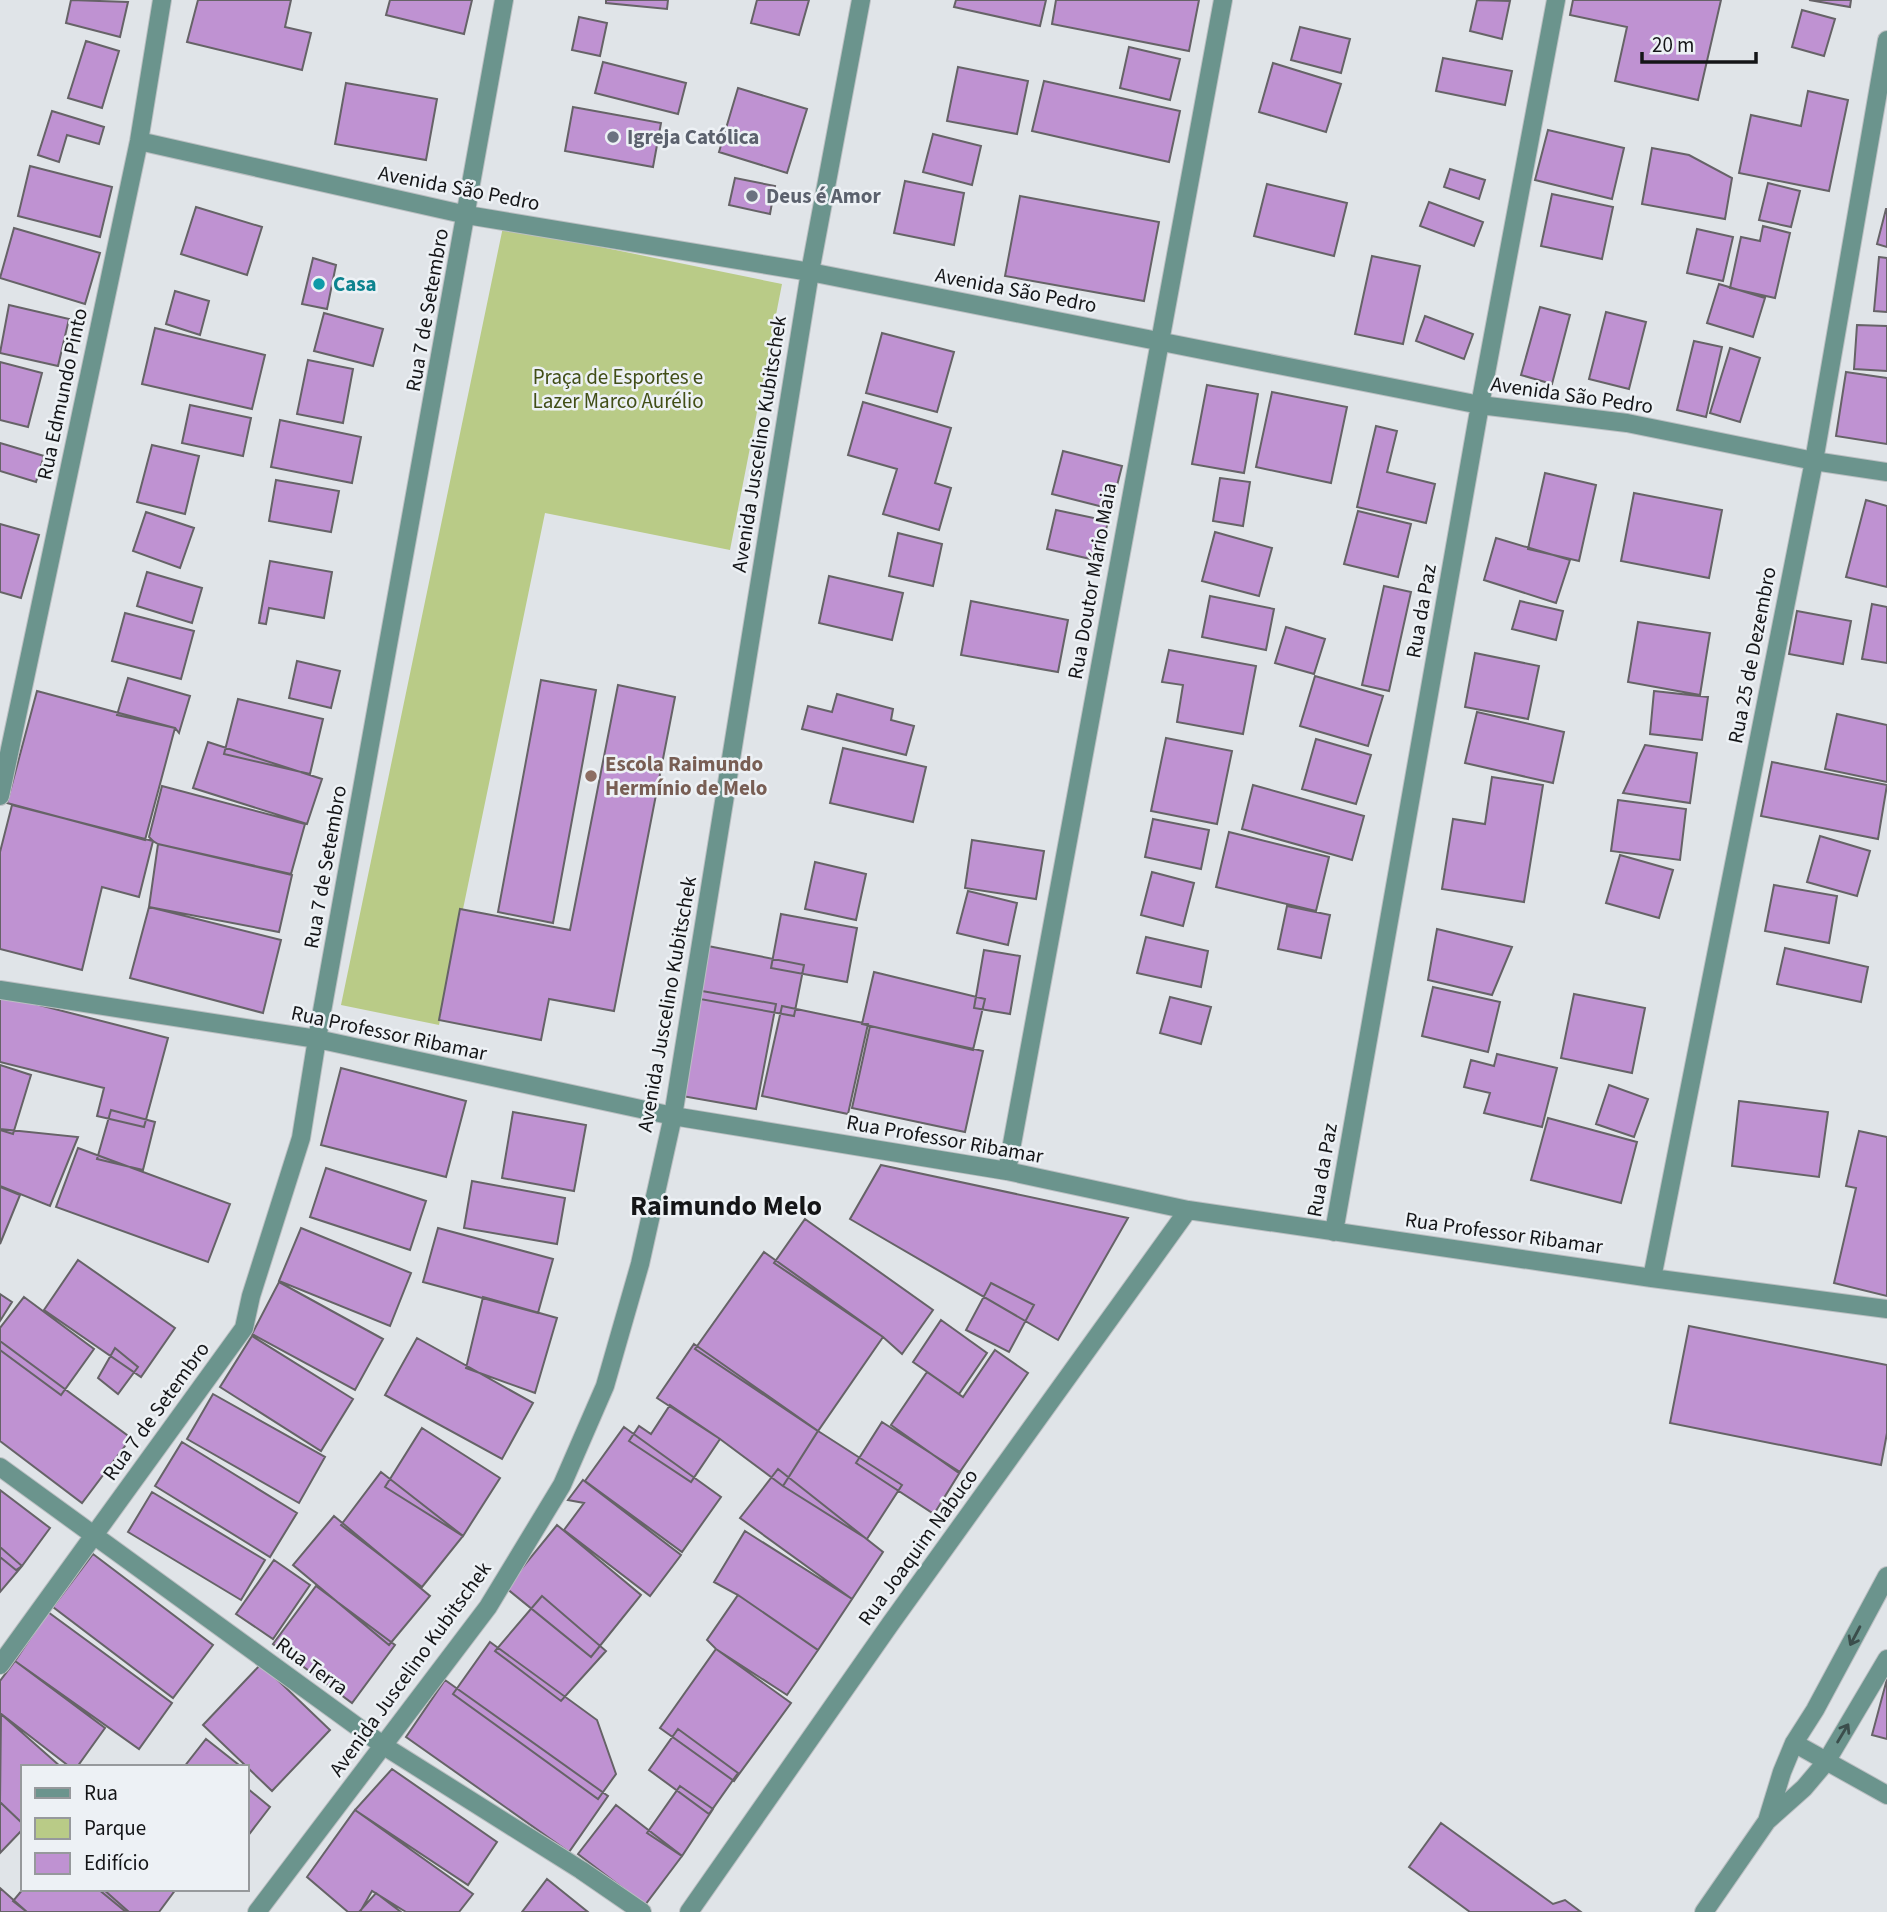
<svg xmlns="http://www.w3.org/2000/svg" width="1887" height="1912" font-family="'Source Sans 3',sans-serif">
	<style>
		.green { fill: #b9cb87 }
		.building { fill: #bf92d2; stroke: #666367; stroke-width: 2 }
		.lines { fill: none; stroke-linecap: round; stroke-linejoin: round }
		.minor-casing { stroke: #bbbfc2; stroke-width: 20 }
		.minor { stroke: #6b948d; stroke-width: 18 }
		.oneway { stroke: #3b4e4c }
		.worship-dot { fill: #6b7280; stroke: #edf1f5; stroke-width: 2.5 }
		.culture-dot { fill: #0f9aa8; stroke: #edf1f5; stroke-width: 2.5 }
		.education-dot { fill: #8d6e63; stroke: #edf1f5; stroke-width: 2.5 }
		.labels { text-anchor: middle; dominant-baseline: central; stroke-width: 5; stroke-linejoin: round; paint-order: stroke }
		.worship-label { font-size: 21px; font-weight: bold; fill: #5b616d; stroke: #edf1f5; text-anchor: start }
		.street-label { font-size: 21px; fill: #141517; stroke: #edf1f5 }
		.culture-label { font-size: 21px; font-weight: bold; fill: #0d838f; stroke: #edf1f5; text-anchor: start }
		.park-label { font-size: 21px; fill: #414e16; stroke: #edf1f5 }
		.education-label { font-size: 21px; font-weight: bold; fill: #785e54; stroke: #edf1f5; text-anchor: start }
		.district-label { font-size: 28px; font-weight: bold; fill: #141517; stroke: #edf1f5 }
	</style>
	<rect width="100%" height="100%" fill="#e0e4e8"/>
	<path class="green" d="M503,227L782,284L730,550L545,513L439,1025L341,1005Z"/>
	<path class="building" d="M71,0L128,2L120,37L66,23Z
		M198,0H291L285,27L311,33L302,70L187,42Z
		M390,0H472L464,34L386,15Z
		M606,0H668L667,9L606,3Z
		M757,0H809L799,35L751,23Z
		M956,0H1046L1040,26L954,7Z
		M1056,0H1199L1189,51L1052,24Z
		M1477,0L1510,1L1502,39L1470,31Z
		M1573,0H1721L1698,100L1615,81L1627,27L1570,15Z
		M1809,0H1851L1850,7Z
		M1802,10L1835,19L1824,56L1792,47Z
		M579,17L607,23L600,56L572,50Z
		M1300,27L1350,39L1341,73L1291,60Z
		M86,41L119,51L102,108L68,98Z
		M1129,47L1180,59L1170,100L1120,88Z
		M1443,58L1512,71L1505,105L1436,91Z
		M603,62L686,83L678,114L595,93Z
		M1273,63L1341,84L1326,132L1259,112Z
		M958,67L1028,81L1017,134L947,121Z
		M1044,81L1180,111L1169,162L1032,131Z
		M346,83L437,99L426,160L335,144Z
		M738,88L807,109L787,173L719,152Z
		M1808,91L1848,100L1829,191L1739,173L1751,115L1801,126Z
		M573,107L661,123L653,167L565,151Z
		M52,111L104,127L99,144L67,135L59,162L38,155Z
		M1548,130L1624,148L1612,199L1535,180Z
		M933,134L981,146L972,185L923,172Z
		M1652,148L1689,155L1732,178L1725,219L1642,204Z
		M30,166L112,187L100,237L18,216Z
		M1450,169L1485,180L1479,199L1444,187Z
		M735,178L775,186L770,214L729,205Z
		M905,181L964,193L954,245L894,233Z
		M1768,183L1800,191L1791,227L1759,220Z
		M1267,184L1347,203L1334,256L1254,236Z
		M1552,194L1613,207L1602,259L1541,246Z
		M1020,196L1159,222L1144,301L1005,276Z
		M1429,202L1483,222L1474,246L1420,226Z
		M196,207L262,227L247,275L181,254Z
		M1886,209H1887V247L1877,244Z
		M1763,226L1790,233L1775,298L1730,288L1741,237L1760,241Z
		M14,228L100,253L85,304L0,278Z
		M1697,229L1733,237L1723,281L1687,273Z
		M1372,256L1420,266L1403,344L1355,334Z
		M1879,257L1887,258V312L1874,311Z
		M313,258L336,265L327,309L302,304Z
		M1719,284L1765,298L1753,337L1707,323Z
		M175,291L209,301L200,335L166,324Z
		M9,305L69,319L58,366L0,353Z
		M1540,307L1570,315L1552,384L1521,375Z
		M1606,312L1646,322L1629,389L1589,379Z
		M324,313L383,329L373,366L314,351Z
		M1425,316L1473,334L1464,359L1416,341Z
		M1857,325L1887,326V371L1854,369Z
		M155,328L265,355L252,409L142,384Z
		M882,333L954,352L937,412L866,393Z
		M1694,341L1722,347L1706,417L1677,410Z
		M1730,348L1760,358L1740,422L1710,413Z
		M308,360L353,369L343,423L297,414Z
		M0,362L42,373L28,427L0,420Z
		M1846,372L1887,378V444L1836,436Z
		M1207,385L1258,394L1244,473L1192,464Z
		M1272,392L1347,407L1331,483L1256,467Z
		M863,402L951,428L935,483L951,488L939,530L883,514L897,469L848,455Z
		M190,405L251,418L243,456L182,443Z
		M280,420L361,437L352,483L271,467Z
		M1376,426L1397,431L1387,472L1435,484L1426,523L1357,507Z
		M0,443L44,456L36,482L0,471Z
		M152,445L199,456L185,514L137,502Z
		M1063,451L1122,466L1111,509L1052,494Z
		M1545,473L1596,485L1579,561L1528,549Z
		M1220,478L1250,482L1243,526L1213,521Z
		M276,480L339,491L331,532L269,521Z
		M1634,493L1722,510L1709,578L1621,561Z
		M1866,500L1887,506V587L1846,577Z
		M1056,510L1108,521L1099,561L1047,549Z
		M1358,511L1411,524L1398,577L1344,564Z
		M146,512L194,528L180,568L133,551Z
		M0,524L39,535L21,598L0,592Z
		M1215,532L1272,548L1259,596L1202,581Z
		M898,533L942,544L933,586L889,576Z
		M1496,538L1570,560L1556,603L1484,580Z
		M270,561L332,572L324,618L269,608L266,624L259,623Z
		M147,572L202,588L192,623L137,606Z
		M829,576L903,593L892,640L819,623Z
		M1384,586L1411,592L1389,691L1362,685Z
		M1210,596L1274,609L1266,650L1202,637Z
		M971,601L1068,620L1058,672L961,655Z
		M1520,601L1563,611L1556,640L1512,629Z
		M1872,604L1887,607V663L1862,659Z
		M1797,611L1851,621L1843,664L1789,654Z
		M125,613L194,631L181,679L112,661Z
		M1638,622L1710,633L1700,695L1628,682Z
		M1286,627L1325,639L1314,674L1275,663Z
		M1169,650L1256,666L1243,734L1177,722L1183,685L1162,682Z
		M1475,653L1539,666L1528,719L1465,707Z
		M297,661L340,671L331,708L289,698Z
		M1315,676L1383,696L1368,746L1300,726Z
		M128,678L190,696L179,733L175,728L117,715Z
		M541,680L596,690L553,923L498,912Z
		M618,685L675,697L614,1011L549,999L541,1040L439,1020L460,909L570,930Z
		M37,691L175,728L145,840L7,803Z
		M1654,691L1708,697L1702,740L1650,734Z
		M837,694L893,709L891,720L914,726L906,755L802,729L808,706L832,712Z
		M238,699L323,719L310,774L224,754Z
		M1477,712L1564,732L1553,783L1465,763Z
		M1837,714L1887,725V782L1825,769Z
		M1166,738L1232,751L1217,824L1151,811Z
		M1316,739L1371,755L1356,804L1302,789Z
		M208,742L322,779L307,824L193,788Z
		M1645,745L1697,753L1690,803L1623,793Z
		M843,748L926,767L913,822L830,803Z
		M1772,762L1887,785L1878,839L1761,816Z
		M1492,777L1543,785L1524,902L1442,889L1453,819L1485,824Z
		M1253,785L1364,816L1352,860L1242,829Z
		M162,786L305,824L291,874L158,844L153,841L149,837Z
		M1618,800L1686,809L1680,860L1611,851Z
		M12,805L153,841L139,897L102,887L82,970L0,949V852Z
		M1153,819L1209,830L1201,869L1145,857Z
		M1229,832L1329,857L1316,911L1216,887Z
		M1820,836L1870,851L1857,896L1807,882Z
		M972,840L1044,851L1036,899L965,888Z
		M158,844L292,875L279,932L149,907Z
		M1620,855L1673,870L1659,918L1606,903Z
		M815,862L866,874L856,920L805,909Z
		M1152,872L1194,883L1183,926L1141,915Z
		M1774,885L1837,896L1829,943L1765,931Z
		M968,891L1017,903L1008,945L957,933Z
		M1287,906L1330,915L1321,958L1278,949Z
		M149,907L281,940L263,1013L130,978Z
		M781,914L857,928L847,982L771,968Z
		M1437,929L1512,947L1492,995L1428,980Z
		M1146,937L1208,951L1201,987L1137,973Z
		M708,946L804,965L794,1016L700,999Z
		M1785,948L1868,967L1861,1002L1777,984Z
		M984,950L1020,956L1010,1014L974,1008Z
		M874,972L985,999L973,1050L862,1024Z
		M1433,987L1500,1002L1488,1052L1422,1036Z
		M702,991L776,1004L756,1109L682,1096Z
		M1574,994L1645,1008L1632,1073L1561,1058Z
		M0,995L168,1038L144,1127L97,1116L104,1088L0,1062Z
		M1170,997L1211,1007L1201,1044L1160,1033Z
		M782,1006L868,1024L848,1114L762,1096Z
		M870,1026L983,1051L965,1132L852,1108Z
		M1497,1054L1557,1068L1542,1127L1484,1113L1490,1093L1464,1087L1471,1060L1494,1066Z
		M0,1065L31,1075L13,1134L0,1130Z
		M341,1068L466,1101L446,1177L321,1145Z
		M1609,1085L1648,1099L1634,1137L1596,1124Z
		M1739,1101L1828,1112L1819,1177L1732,1166Z
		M111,1110L155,1122L143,1170L97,1159Z
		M513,1112L586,1125L574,1191L502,1178Z
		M1548,1118L1637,1142L1621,1203L1531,1180Z
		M0,1129L78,1137L50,1206L0,1186Z
		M1859,1131L1887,1137V1296L1834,1283L1856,1188L1846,1186Z
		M78,1148L230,1204L208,1262L56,1207Z
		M881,1165L1128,1218L1058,1340L850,1219Z
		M326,1168L426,1201L410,1250L310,1217Z
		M472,1181L565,1198L557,1244L464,1228Z
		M0,1187L20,1195L0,1244Z
		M805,1219L933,1310L902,1354L883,1337L774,1263Z
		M301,1228L411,1273L390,1326L279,1281Z
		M438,1228L553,1259L538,1313L423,1282Z
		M764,1252L883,1337L818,1431L695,1349Z
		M78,1260L175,1328L141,1377L44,1310Z
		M279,1282L383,1339L355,1390L252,1334Z
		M991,1283L1034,1305L1009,1352L966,1330Z
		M0,1294L12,1302L0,1321Z
		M24,1297L94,1349L61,1395L0,1350V1328Z
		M483,1297L557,1318L535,1393L466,1368Z
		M941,1320L987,1353L959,1394L913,1362Z
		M1689,1326L1887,1365V1433L1881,1465L1670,1423Z
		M252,1336L353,1399L321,1451L220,1387Z
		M417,1338L533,1403L502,1459L385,1395Z
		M0,1341L131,1438L82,1503L0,1441Z
		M694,1344L818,1431L783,1486L720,1439L657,1398Z
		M115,1348L138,1367L118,1394L98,1378Z
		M995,1350L1028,1373L959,1473L891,1425L927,1372L963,1397Z
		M213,1394L325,1457L299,1503L187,1439Z
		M670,1405L720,1439L691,1482L629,1441L639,1426L651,1434Z
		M882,1422L960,1472L934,1514L856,1463Z
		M624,1427L721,1497L682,1552L585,1481Z
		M422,1428L500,1478L463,1536L385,1487Z
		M818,1431L902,1485L867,1539L783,1486Z
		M182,1442L297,1513L270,1557L155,1486Z
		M778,1469L883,1552L852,1599L740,1518Z
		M381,1472L463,1536L422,1587L341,1525Z
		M583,1480L681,1555L650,1596L564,1530L584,1503L568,1500Z
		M0,1490L50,1528L22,1566L16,1570L0,1557Z
		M152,1492L265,1560L241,1600L128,1532Z
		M334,1516L430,1596L389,1645L293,1565Z
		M557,1525L641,1595L591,1657L506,1588Z
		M745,1531L852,1599L818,1650L738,1595L714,1582Z
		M0,1547L22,1566L0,1592Z
		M93,1554L213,1645L173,1698L53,1607Z
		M274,1560L310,1585L273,1639L236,1614Z
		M316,1586L395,1645L352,1703L273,1644Z
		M738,1595L818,1650L787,1695L716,1649L707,1640Z
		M542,1596L606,1651L561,1701L495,1651Z
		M48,1612L172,1703L139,1749L15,1661Z
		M490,1642L597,1720L616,1774L598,1799L453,1694Z
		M716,1649L791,1703L734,1781L660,1728Z
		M15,1661L105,1728L77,1767H70L0,1713V1681Z
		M261,1664L330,1730L272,1791L203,1725Z
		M1887,1679V1739L1872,1735Z
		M445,1680L608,1796L569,1852L406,1737Z
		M1,1714L61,1767H23V1824L0,1802Z
		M678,1729L738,1773L709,1814L649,1770Z
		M206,1739L239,1765V1767H184Z
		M392,1769L497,1842L468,1885L355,1810Z
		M680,1786L713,1809L682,1856L647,1833Z
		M247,1788L270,1807L247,1837Z
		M0,1802L23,1824V1829L0,1853Z
		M616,1805L682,1856L645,1905L578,1854Z
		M355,1810L473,1894L459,1912H406L372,1891L360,1912H348L307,1877Z
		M1441,1823L1553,1904L1565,1900L1581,1912H1470L1409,1867Z
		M547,1879L588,1912H522Z
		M0,1888L27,1912H0Z
		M23,1889H103L129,1912H27L13,1901Z
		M98,1889H176L159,1912H126Z
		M376,1893L401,1912H359Z"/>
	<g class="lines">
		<g class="minor-casing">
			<path id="minor" d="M139,141L467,215L810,272L1480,405L1627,423L1814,461L1887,472
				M0,796L139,141L162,0
				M0,990L317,1039L673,1116L1007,1171L1188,1210L1652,1278L1887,1309
				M1007,1171L1223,0
				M1334,1232L1480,405L1556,0
				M1652,1278L1814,461L1887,40
				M0,1467L384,1746L581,1870L642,1912
				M0,1665L244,1328L251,1296L301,1138L317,1039L504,0
				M1794,1743L1887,1795
				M1767,1821L1782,1772L1794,1743L1815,1710L1887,1576
				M257,1912L488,1607L562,1485L605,1386L640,1264L673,1116L810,272L861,0
				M689,1912L891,1623L1188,1210
				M1704,1912L1767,1821L1804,1788L1826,1762L1887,1659"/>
		</g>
		<use href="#minor" class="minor"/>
	</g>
	<defs><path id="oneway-shaft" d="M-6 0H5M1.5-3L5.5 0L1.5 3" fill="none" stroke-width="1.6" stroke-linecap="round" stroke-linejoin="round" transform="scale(1.75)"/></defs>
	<g class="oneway">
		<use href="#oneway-shaft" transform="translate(1855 1636) rotate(118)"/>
		<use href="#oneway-shaft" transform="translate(1843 1733) rotate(-59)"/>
	</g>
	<g class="worship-dot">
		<circle cx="613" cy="137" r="7"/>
		<circle cx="752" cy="196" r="7"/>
	</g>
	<circle class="culture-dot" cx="319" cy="284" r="7"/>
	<circle class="education-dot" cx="591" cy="776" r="7"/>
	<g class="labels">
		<g class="worship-label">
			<text x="627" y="137">Igreja Católica</text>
			<text x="766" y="196">Deus é Amor</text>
		</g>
		<g class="street-label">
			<text transform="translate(459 188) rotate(11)">Avenida São Pedro</text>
			<text transform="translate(1016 290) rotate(11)">Avenida São Pedro</text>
			<text transform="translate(427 310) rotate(-80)">Rua 7 de Setembro</text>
			<text transform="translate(62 394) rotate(-78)">Rua Edmundo Pinto</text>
			<text transform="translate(1572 395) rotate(8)">Avenida São Pedro</text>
			<text transform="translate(759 444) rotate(-81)">Avenida Juscelino Kubitschek</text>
			<text transform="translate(1092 581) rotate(-80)">Rua Doutor Mário Maia</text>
			<text transform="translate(1421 611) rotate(-80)">Rua da Paz</text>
			<text transform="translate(1752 655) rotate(-79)">Rua 25 de Dezembro</text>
			<text transform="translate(325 867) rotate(-80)">Rua 7 de Setembro</text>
			<text transform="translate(667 1004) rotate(-80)">Avenida Juscelino Kubitschek</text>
			<text transform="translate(389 1033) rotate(12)">Rua Professor Ribamar</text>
			<text transform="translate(945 1139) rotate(10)">Rua Professor Ribamar</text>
			<text transform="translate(1322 1170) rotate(-80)">Rua da Paz</text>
			<text transform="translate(1504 1233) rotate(8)">Rua Professor Ribamar</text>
			<text transform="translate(156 1411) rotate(-54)">Rua 7 de Setembro</text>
			<text transform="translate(918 1547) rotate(-54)">Rua Joaquim Nabuco</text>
			<text transform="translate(312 1666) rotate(36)">Rua Terra</text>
			<text transform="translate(410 1669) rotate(-54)">Avenida Juscelino Kubitschek</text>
		</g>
		<g class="culture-label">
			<text x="333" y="284">Casa</text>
		</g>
		<g class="park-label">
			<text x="618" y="377">Praça de Esportes e<tspan x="618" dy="24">Lazer Marco Aurélio</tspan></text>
		</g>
		<g class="education-label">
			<text x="605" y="764">Escola Raimundo<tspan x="605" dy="24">Hermínio de Melo</tspan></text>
		</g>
		<g class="district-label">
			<text x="726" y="1206">Raimundo Melo</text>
		</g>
	</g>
	<rect x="21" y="1765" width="228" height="126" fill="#edf1f5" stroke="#96999c" stroke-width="2"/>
	<rect x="35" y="1788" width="35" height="10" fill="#6b948d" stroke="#96999c" stroke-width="2"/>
	<text x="84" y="1800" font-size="21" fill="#141517">Rua</text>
	<rect x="35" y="1818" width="35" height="21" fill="#b9cb87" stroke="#96999c" stroke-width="2"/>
	<text x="84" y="1835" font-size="21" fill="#141517">Parque</text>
	<rect x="35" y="1853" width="35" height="21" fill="#bf92d2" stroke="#96999c" stroke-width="2"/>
	<text x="84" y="1870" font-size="21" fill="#141517">Edifício</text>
	<path d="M1642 52v10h114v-10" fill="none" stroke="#141517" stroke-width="3.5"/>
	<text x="1652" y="52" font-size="21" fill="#141517" stroke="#edf1f5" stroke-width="5" paint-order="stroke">20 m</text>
</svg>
